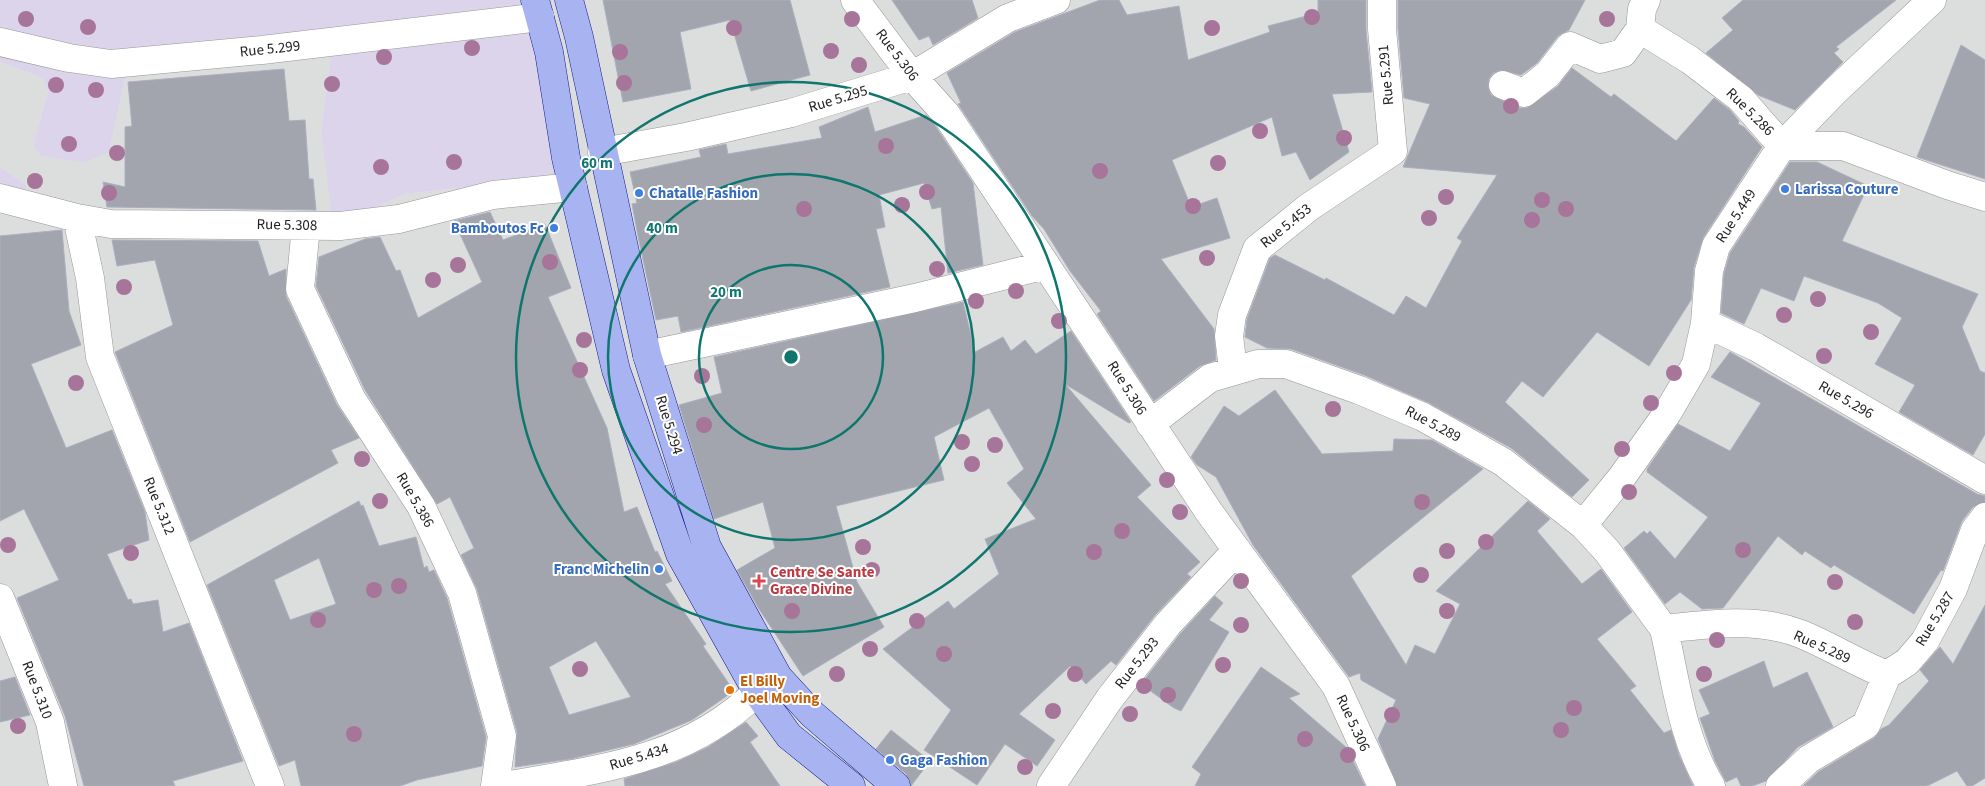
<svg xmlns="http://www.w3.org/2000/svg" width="1985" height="786" font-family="'Source Sans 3',sans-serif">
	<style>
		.residential { fill: #dcdddd }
		.farmland { fill: #dcd4eb }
		.building { fill: #a2a5ad; stroke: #aab0bf; fill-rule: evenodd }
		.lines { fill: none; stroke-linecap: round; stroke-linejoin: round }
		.minor-casing { stroke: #969696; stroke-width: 29 }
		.major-casing { stroke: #101789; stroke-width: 29 }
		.minor { stroke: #fff; stroke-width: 28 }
		.major { stroke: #a8b4f2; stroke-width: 28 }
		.tree { fill: #a67599 }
		.ring { fill: none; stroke: #0f766e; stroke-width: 2.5 }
		.shop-dot { fill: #3f7fe0; stroke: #fff; stroke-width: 2 }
		.health-dot { fill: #e0444e; stroke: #fff; stroke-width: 2 }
		.food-dot { fill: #e8710a; stroke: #fff; stroke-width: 2 }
		.labels { text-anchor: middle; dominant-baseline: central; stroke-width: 4; stroke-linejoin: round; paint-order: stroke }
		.street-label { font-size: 15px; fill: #1f1f1f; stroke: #fff }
		.shop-label { font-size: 15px; font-weight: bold; fill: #366cbe; stroke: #fff; text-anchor: start }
		.health-label { font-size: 15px; font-weight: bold; fill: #be3a42; stroke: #fff; text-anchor: start }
		.food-label { font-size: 15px; font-weight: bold; fill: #c56008; stroke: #fff; text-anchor: start }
		.centre { fill: #0f766e; stroke: #fff; stroke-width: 2.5 }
		.ring-label { font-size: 15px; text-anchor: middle; font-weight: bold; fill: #0f766e; stroke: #fff; stroke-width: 4; stroke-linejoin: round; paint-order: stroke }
	</style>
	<rect width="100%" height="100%" fill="#e6e7ef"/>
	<path class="residential" d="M528,0H1985V786H0V201L25,184L0,167V62L43,78L48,92L33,145L109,152L125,78L143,58L291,42L331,57L321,130L362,214L404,194L549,178Z"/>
	<path class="farmland" d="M0,0H528L571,160L549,178L404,194L362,214L332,217L321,130L331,57L291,42L143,58L125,78L109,152L84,162L41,156L33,145L48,92L43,78L0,62Z
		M0,167L25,184L29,197L11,217L0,201Z"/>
	<path class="building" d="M603,0H790L810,75L751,91L730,20L680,32L691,89L623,102Z
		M892,0H972L978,18L933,45L929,36L919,40Z
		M1100,0H1119L1127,15L1179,6L1188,60L1270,32L1268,26L1318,13V0H1366V30L1372,92L1332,94L1349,152L1310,180L1296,152L1282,156L1272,117L1172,160L1191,207L1217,198L1230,238L1161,259L1214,329L1216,360L1200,366L1154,401L1097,314L1101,311L1070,271L1044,229L1032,216L958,104L961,103L947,73L1015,32Z
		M1398,0H1585L1569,30L1558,36L1537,63L1521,75L1501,70L1493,73L1489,79L1488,87L1491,95L1518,108H1527L1558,86L1572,68L1611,97L1614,94L1676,141L1714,98L1730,110L1739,121L1738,124L1744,127L1762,147L1703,238L1694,267L1691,300L1649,366L1597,332L1543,397L1522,381L1505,402L1589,480L1572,497L1511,448L1429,403L1364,375L1291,349L1267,348L1245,337L1247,319L1270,258L1275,255L1325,280L1326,278L1394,315L1406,296L1426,308L1462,241L1457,238L1497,175L1403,167L1430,104L1404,98L1398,28Z
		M1743,0H1896L1836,47L1839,49L1834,53L1843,62L1795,110L1758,95L1706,53L1733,30L1722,18Z
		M1961,45L1985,60V179L1917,157Z
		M284,69L289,121L305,120L309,179H313L316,210L107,207L103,182L125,187V127L132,126L128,82Z
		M868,107L875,132L926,115L934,124L973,183L983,265L948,273L941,207L932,209L924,183L879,195L885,227L876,229L890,287L681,332L678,316L656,320L638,236L632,204L637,203L630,172L701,157L699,150L726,144L728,154L822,138L819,127Z
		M1790,162H1817L1868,186L1842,241L1978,294L1962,327L1980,371L1985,373V434L1973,455L1899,412L1915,385L1875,364L1902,318L1878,303L1804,276L1794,301L1761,288L1744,324L1721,313L1724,274L1730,253Z
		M490,212L503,240L545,224L571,288L548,297L607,428L624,512L637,507L655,552L657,551L672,581L665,584L706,644L703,646L734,691L692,720L634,744L570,759L515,767L517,732L477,589L461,555L474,548L450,497L437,504L365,390L316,286L319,257L365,239L380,237L396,271L400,270L418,318L482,282L454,221ZM596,641L631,697L569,715L549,667Z
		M62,230L69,311L81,345L31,364L66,448L112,430L145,512L149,540L107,554L128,600L131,599L133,604L158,600L163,632L189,623L243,761L173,781L175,786H84L65,716L17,598L59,580L24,509L0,521V236Z
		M112,240L258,241L269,276L286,269V296L337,405L359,438L331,450L338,463L190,542L115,352L173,325L155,260L117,266Z
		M963,302L975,352L1003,337L1011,351L1025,340L1036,354L1071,331L1131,422L1129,423L1065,384L1151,485L1137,497L1200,562L1187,574L1191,577L1156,614L1116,665L1111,661L1086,684L1070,666L1019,714L1055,740L1037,766L1005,744L977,785L924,750L951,710L883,649L948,601L954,609L999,574L985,539L1036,519L1007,483L1024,469L989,408L934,437L944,480L836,506L857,582L884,627L803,676L759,609L737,570L775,548L763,502L714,519L679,405L722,393L714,357Z
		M1730,352L1977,494L1985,496V502L1973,507L1962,521L1943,571L1941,570L1914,614L1834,565L1831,568L1805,551L1802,555L1778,536L1723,608L1702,609L1680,592L1665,604L1624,548L1644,531L1647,534L1650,531L1675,559L1708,517L1647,472V469L1678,424L1730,451L1761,403L1711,377Z
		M1275,390L1322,454L1393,451L1394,439L1432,440L1483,469L1351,576L1406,665L1415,645L1435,654L1460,604L1436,591L1528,501L1550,519L1537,531L1582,584L1601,569L1632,612L1597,639L1636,686L1630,690L1664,733L1671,730L1679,755L1693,786H1397L1378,739L1396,700L1361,680L1360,673L1349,677L1253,545L1216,477L1197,465L1191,457L1224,406L1239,416Z
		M359,501L361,506L363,505L379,546L416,537L424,568L427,566L429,572L434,570L447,598L486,737L482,766L417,780L400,786H301L295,760L279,766L207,585ZM319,558L336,604L290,620L274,580Z
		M1215,596L1223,603L1209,620L1229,632L1181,711L1174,708L1141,684L1180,634Z
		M1985,605V778L1972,786H1967L1957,771L1927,786H1803L1818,772L1874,738L1881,729L1889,725L1929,681L1920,670L1940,647L1953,664Z
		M1764,661L1773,688L1807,672L1833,727L1798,747L1766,781L1752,786H1741L1737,777L1726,782L1715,761L1700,718L1710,714L1699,690Z
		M1261,667L1300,694L1289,698L1347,748L1365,786H1195L1201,774L1192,767Z
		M15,677L30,715L0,722V681Z
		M746,722L758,736L750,742L780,786H625L624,779L676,762L708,747Z
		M891,730L930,761L911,786L906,774L876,749Z"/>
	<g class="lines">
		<g class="minor-casing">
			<path id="minor" d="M855,0L912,76L946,114L1209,512L1336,686L1382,786
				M1640,29L1690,60L1741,99L1782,146H1843L1947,185L1985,197
				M0,42L69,58L111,64L262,50L540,17
				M1503,85L1524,93L1548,74L1570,46L1600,59L1623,53L1640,29L1642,9L1646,0
				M602,152L686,137L791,113L912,76L1008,18L1056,0
				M0,198L77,218L111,224L340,226L399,219L493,195L573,187
				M77,218L90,278L100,357L270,786
				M306,226L300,289L351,398L421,506L462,593L502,736L495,786
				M1705,323L1756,347L1985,480
				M647,355L915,298L1046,265
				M1233,369L1229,336L1232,315L1257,249L1309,207L1393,151L1382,29V0
				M1150,424L1210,378L1258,364H1286L1359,390L1423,417L1503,462L1583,525L1607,551L1664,629C1709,624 1758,617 1801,634C1830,646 1857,663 1887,675
				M1583,525L1622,477L1668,412L1696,364L1705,323L1709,271L1716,246L1739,211L1782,146L1834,92L1932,0
				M0,598L50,722L63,786
				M1664,629C1676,682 1682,739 1711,786
				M504,786C599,769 684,762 757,692
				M1051,786L1110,698L1168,624L1237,550
				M1780,786L1809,759L1866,725L1887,675L1907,662L1925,641L1953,589L1975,530L1985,517"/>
		</g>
		<g class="major-casing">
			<path id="major" d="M535,0L549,52L566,158L616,370L680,554L757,692L789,736L851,786
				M569,0L579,37L647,355L707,547L778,677L812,714L896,786"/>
		</g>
		<use href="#minor" class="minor"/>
		<use href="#major" class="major"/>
	</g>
	<g class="tree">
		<circle cx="1312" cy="17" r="8"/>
		<circle cx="26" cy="19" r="8"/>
		<circle cx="852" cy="19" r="8"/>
		<circle cx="1607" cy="19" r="8"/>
		<circle cx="88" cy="27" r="8"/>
		<circle cx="734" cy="28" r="8"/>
		<circle cx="1212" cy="28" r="8"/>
		<circle cx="472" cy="48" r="8"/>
		<circle cx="831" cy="51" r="8"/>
		<circle cx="620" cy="52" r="8"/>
		<circle cx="384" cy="57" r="8"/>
		<circle cx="859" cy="65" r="8"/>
		<circle cx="624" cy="83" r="8"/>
		<circle cx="332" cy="84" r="8"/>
		<circle cx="56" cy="85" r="8"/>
		<circle cx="96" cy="90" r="8"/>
		<circle cx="1511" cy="106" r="8"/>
		<circle cx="1260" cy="131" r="8"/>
		<circle cx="1344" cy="138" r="8"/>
		<circle cx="69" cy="144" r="8"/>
		<circle cx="886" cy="146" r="8"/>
		<circle cx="117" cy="153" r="8"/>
		<circle cx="454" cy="162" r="8"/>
		<circle cx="1218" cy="163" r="8"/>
		<circle cx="381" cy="167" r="8"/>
		<circle cx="1100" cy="171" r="8"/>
		<circle cx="35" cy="181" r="8"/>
		<circle cx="927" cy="192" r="8"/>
		<circle cx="109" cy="193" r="8"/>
		<circle cx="1446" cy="197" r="8"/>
		<circle cx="1542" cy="200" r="8"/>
		<circle cx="902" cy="205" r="8"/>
		<circle cx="1193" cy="206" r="8"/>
		<circle cx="804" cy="209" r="8"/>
		<circle cx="1566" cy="209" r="8"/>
		<circle cx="1429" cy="218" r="8"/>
		<circle cx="1532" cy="220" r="8"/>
		<circle cx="1207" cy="258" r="8"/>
		<circle cx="550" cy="262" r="8"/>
		<circle cx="458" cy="265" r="8"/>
		<circle cx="937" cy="269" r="8"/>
		<circle cx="433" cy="280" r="8"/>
		<circle cx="124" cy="287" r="8"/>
		<circle cx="1016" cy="291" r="8"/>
		<circle cx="1818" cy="299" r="8"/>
		<circle cx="976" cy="301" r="8"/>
		<circle cx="1784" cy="315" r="8"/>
		<circle cx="1059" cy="321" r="8"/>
		<circle cx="1871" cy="332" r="8"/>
		<circle cx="584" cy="340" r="8"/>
		<circle cx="1824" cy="356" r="8"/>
		<circle cx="580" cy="370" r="8"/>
		<circle cx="1674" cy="373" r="8"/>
		<circle cx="702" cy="376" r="8"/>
		<circle cx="76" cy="383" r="8"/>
		<circle cx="1651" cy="403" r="8"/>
		<circle cx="1333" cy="409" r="8"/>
		<circle cx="704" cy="425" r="8"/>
		<circle cx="962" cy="442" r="8"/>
		<circle cx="995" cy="445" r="8"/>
		<circle cx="1622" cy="449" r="8"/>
		<circle cx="362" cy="459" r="8"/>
		<circle cx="972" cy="464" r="8"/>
		<circle cx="1167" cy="480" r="8"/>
		<circle cx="1629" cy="492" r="8"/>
		<circle cx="380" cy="501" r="8"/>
		<circle cx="1422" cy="502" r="8"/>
		<circle cx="1180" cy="512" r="8"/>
		<circle cx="1122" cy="531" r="8"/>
		<circle cx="1486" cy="542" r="8"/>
		<circle cx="8" cy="545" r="8"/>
		<circle cx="863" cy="547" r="8"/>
		<circle cx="1743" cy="550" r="8"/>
		<circle cx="1447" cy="551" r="8"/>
		<circle cx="1094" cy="552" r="8"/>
		<circle cx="131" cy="553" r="8"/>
		<circle cx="872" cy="570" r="8"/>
		<circle cx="1421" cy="575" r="8"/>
		<circle cx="1241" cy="581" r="8"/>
		<circle cx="1835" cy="582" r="8"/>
		<circle cx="399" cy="586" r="8"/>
		<circle cx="374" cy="590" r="8"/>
		<circle cx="792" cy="611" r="8"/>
		<circle cx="1447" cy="611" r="8"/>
		<circle cx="318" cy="620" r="8"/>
		<circle cx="917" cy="621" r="8"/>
		<circle cx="1855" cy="622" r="8"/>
		<circle cx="1241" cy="625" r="8"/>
		<circle cx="1717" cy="640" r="8"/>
		<circle cx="870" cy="649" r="8"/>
		<circle cx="944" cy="654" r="8"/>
		<circle cx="1223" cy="665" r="8"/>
		<circle cx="580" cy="669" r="8"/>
		<circle cx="837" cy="674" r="8"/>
		<circle cx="1075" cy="674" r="8"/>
		<circle cx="1704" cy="674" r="8"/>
		<circle cx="1144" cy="686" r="8"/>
		<circle cx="1168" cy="695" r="8"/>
		<circle cx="1574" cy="708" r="8"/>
		<circle cx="1053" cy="711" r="8"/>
		<circle cx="1130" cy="714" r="8"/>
		<circle cx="1392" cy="715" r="8"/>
		<circle cx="18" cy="726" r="8"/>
		<circle cx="1561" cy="730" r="8"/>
		<circle cx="354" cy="734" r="8"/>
		<circle cx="1305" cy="739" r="8"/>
		<circle cx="1348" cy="755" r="8"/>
		<circle cx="1025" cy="767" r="8"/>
	</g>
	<g class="ring">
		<circle cx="791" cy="357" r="92"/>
		<circle cx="791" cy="357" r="183"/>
		<circle cx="791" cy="357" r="275"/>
	</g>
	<g class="shop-dot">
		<circle cx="1785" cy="189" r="5"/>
		<circle cx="639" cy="193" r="5"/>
		<circle cx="554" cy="228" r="5"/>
		<circle cx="659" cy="569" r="5"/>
		<circle cx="890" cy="760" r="5"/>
	</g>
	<path class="health-dot" d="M756.5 573.5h5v5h5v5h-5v5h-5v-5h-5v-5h5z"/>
	<circle class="food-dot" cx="730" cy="690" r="5"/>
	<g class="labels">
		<g class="street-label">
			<text transform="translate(270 49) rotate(-6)">Rue 5.299</text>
			<text transform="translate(897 55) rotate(53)">Rue 5.306</text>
			<text transform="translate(1386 75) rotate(-95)">Rue 5.291</text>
			<text transform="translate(838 99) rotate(-17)">Rue 5.295</text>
			<text transform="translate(1750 112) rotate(45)">Rue 5.286</text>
			<text transform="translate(1736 216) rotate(-57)">Rue 5.449</text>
			<text transform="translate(287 225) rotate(1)">Rue 5.308</text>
			<text transform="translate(1286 226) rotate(-39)">Rue 5.453</text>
			<text transform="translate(1127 388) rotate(58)">Rue 5.306</text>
			<text transform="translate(1846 400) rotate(30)">Rue 5.296</text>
			<text transform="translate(1433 424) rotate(28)">Rue 5.289</text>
			<text transform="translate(669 425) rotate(73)">Rue 5.294</text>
			<text transform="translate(415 500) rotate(60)">Rue 5.386</text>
			<text transform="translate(159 506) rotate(68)">Rue 5.312</text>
			<text transform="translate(1935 619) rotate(-59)">Rue 5.287</text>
			<text transform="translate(1822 647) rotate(24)">Rue 5.289</text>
			<text transform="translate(1137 663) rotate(-52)">Rue 5.293</text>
			<text transform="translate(37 690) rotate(69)">Rue 5.310</text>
			<text transform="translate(1353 723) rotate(65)">Rue 5.306</text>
			<text transform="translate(639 757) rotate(-17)">Rue 5.434</text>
		</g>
		<g class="shop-label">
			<text x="1795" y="189">Larissa Couture</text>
			<text x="649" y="193">Chatalle Fashion</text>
			<text x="544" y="228" text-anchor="end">Bamboutos Fc</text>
			<text x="649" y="569" text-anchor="end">Franc Michelin</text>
			<text x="900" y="760">Gaga Fashion</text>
		</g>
		<g class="health-label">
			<text x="770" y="572">Centre Se Sante<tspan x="770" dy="17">Grace Divine</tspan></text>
		</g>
		<g class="food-label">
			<text x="740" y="681">El Billy<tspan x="740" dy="17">Joel Moving</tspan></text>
		</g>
	</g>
	<circle cx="791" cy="357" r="8" class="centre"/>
	<g class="ring-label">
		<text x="597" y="168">60 m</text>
		<text x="662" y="233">40 m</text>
		<text x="726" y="297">20 m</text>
	</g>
</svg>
